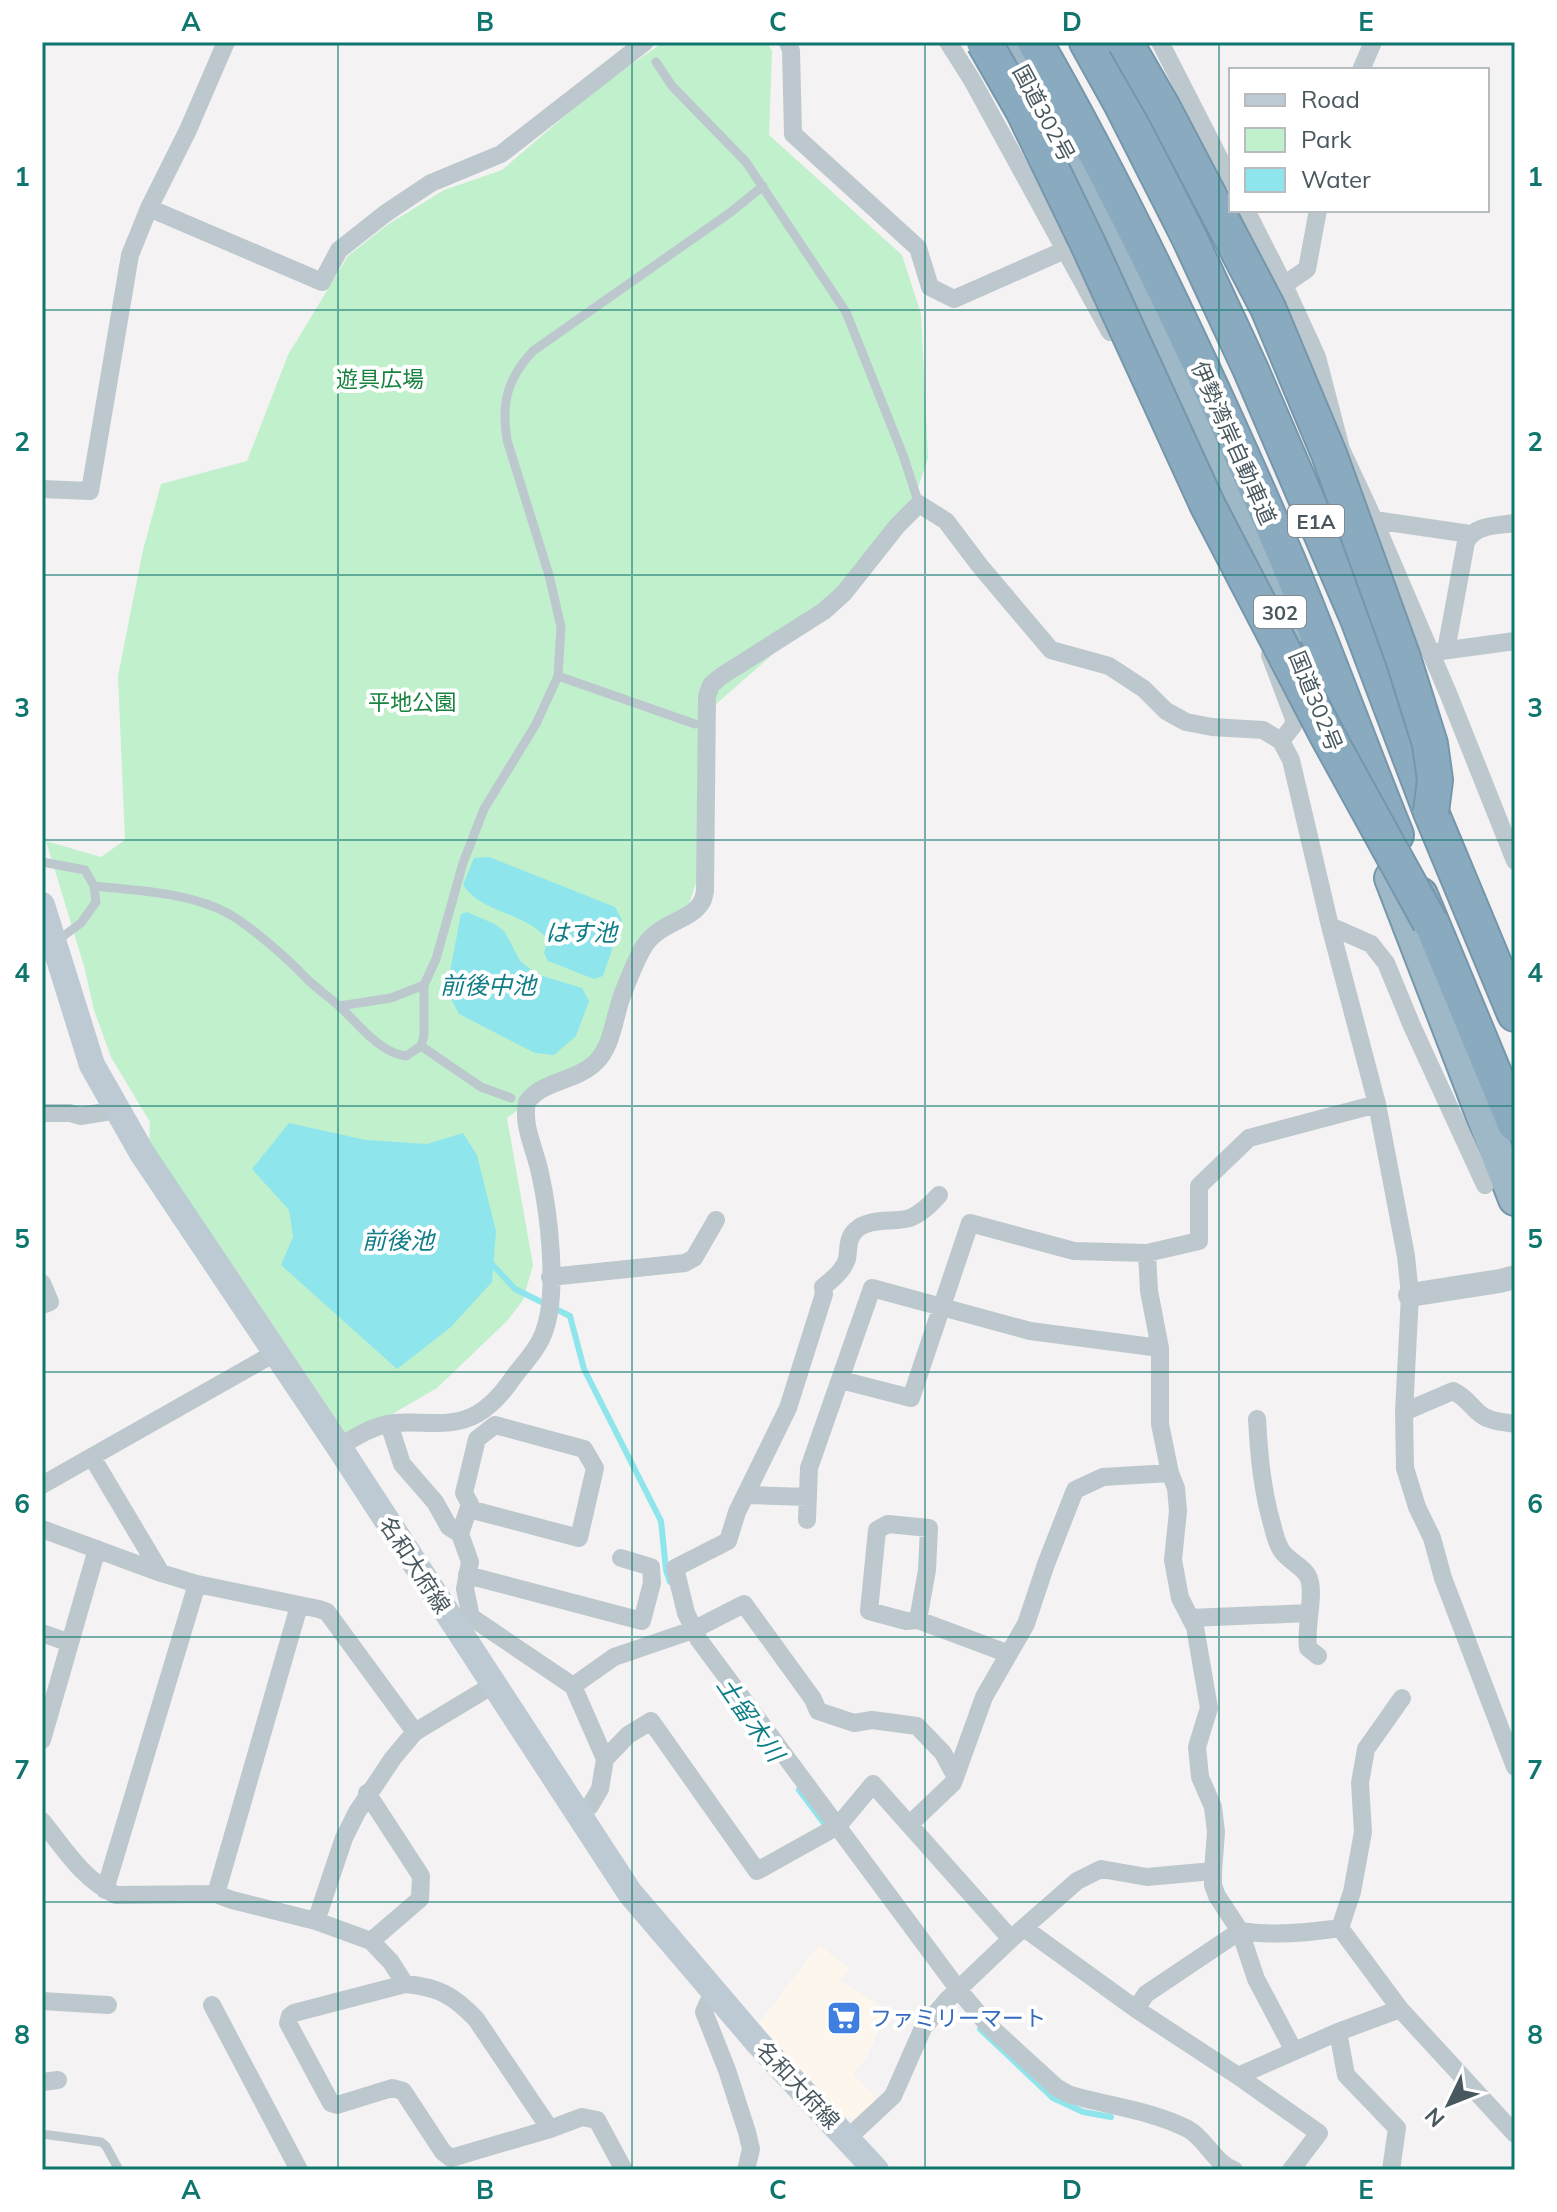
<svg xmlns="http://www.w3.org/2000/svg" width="1557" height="2212" font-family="Mulish,'Noto Sans JP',sans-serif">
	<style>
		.commercial { fill: #fcf6ed }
		.green { fill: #c1f0cd }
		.water { fill: #8fe5ec }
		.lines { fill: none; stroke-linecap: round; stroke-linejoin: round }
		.stream { stroke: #8fe5ec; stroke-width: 6 }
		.trunk-casing { stroke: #7596ab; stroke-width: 36 }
		.motorway-casing { stroke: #7596ab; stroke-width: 38 }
		.service { stroke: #bdc8ce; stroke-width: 9 }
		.minor { stroke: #bdc8ce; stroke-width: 18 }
		.tertiary { stroke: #bdc8ce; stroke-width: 24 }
		.secondary { stroke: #becad3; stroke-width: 26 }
		.trunk { stroke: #9eb8c8; stroke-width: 32 }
		.motorway { stroke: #8aabbf; stroke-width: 34 }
		.motorway-bridge-casing { stroke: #7596ab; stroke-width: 38; stroke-linecap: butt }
		.motorway-bridge { stroke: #8aabbf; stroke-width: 34 }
		.grid { fill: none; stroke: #0f766e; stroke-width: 2; stroke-opacity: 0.55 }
		.labels { text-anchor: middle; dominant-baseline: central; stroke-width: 8; stroke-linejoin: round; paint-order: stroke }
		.shield { fill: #fff; stroke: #808a8f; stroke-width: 2 }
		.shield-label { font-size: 20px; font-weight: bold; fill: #49585f }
		.street-label { font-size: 22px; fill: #49585f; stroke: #fff }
		.park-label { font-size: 22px; fill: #18823f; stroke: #fff }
		.shop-label { font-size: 22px; fill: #366cbe; stroke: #fff; text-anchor: start }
		.water-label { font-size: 24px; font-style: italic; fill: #0e7d87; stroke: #fff }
		.neatline { fill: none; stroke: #0f766e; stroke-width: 3 }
		.grid-label { font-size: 26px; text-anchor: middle; font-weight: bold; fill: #0f766e }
	</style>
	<rect width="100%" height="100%" fill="#f4f2f2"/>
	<path class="commercial" d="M819,1945L849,1968L840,1980L888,2010L866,2059L853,2074L877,2100L854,2119L841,2117L759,2023Z"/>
	<path class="green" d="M664,42H767L772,51L769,135L902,255L921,314L928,458L911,509L855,582L707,712L704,860L688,907L647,952L603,1047L507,1118L533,1265L523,1300L508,1320L437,1388L344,1442L149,1147L150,1122L111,1057L94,1010L84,966L46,841L101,857L125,840L118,676L143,550L161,484L247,461L288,355L348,256L387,225L444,190L502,170L601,85Z"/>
	<path class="water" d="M489,857L615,907L622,920L603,976L594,979L548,961L544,953L548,940C525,911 484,915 463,885L474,858Z
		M467,912L495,924L505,932L520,961L536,974L582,988L589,1001L576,1036L554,1055L535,1053L459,1014L450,997L448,981L461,914Z
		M289,1123L366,1140L427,1144L463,1133L477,1155L496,1231L492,1282L451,1327L397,1369L281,1265L293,1237L289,1210L252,1169Z"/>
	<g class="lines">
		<path class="stream" d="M490,1262L515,1289L570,1316L584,1369L661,1521L666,1570L670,1582
			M799,1790L826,1826
			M980,2029L1053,2098L1083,2112L1111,2117"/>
		<g class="trunk-casing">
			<path id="trunk" d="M1006,42L1168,350L1245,525L1288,632
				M1391,878L1515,1199"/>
		</g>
		<g class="motorway-casing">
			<path id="motorway" d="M1035,42C1130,208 1212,384 1287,559C1325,650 1359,744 1396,835
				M1087,42L1121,103L1189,237L1250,368L1358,619L1431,812L1515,1014
				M1420,895L1515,1124"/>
		</g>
		<path class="service" d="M656,62L672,86L746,162L846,312L903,455L919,504
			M558,676L695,724
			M42,862L85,870L94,886L96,902L81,923L58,940
			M94,886C139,891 191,892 231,915C255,930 287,958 306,978C316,988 328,996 339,1006C358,1023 379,1053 406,1056L421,1046L481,1087L511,1098
			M424,985L436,959L463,863L484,809L536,724L558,676L561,627L549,575L507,440C501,403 507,379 533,351L731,212L763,186
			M339,1006L391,998L424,985V1036L421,1046
			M42,2134L101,2142L106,2146L119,2170"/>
		<path class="minor" d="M788,42L791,51L793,134L918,248L930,287L954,299L1065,250
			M948,42L972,80L1110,332
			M1160,42L1231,181
			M1361,70L1373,42
			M149,208L322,282L339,250L386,213L431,183L501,154L645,42
			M1246,210L1284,285L1317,357L1341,449L1374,520L1448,693L1515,861
			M1284,285L1307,269L1318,210
			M42,489L90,491L130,255L149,208L188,130L226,42
			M1374,520L1470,534
			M1446,650L1466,542C1475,524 1497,526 1515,523
			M1434,652L1515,641
			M1270,655L1294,719L1293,726L1281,741L1291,760L1330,926L1377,1104L1406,1256L1410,1295L1404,1412L1405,1468L1417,1507L1432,1538L1443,1578L1515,1767
			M1330,926L1371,944L1386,963L1412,1026L1485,1185
			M42,1113H70L80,1116L118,1110
			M939,1195C930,1205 922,1213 910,1218C894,1223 869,1217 856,1230C847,1238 849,1248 847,1259C844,1270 832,1280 823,1287L824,1294L788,1408L737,1512L728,1541L675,1568L686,1613L699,1640L958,1989L986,2023L1056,2087L1068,2094C1107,2106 1151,2110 1188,2129C1206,2139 1214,2163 1234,2170
			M1147,1253L1149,1291L1160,1348V1424L1170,1473L1176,1488L1178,1511L1173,1560L1180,1598L1195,1627L1209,1708L1197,1747L1200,1777L1213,1807L1216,1832L1213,1871
			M550,1277L685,1263L694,1258L716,1220
			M42,1283L50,1302L42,1305
			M841,1380L911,1398L970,1223L1074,1251L1147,1253L1199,1241V1186L1249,1138L1377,1104
			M1404,1412L1453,1391C1468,1398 1471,1408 1483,1416C1492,1422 1505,1422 1515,1424
			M1257,1419C1259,1455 1262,1489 1272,1524C1274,1532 1276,1541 1280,1548C1286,1561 1305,1566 1309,1579C1315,1595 1305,1627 1308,1648L1318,1656
			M389,1424L402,1464L435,1502L449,1527L460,1534
			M339,1447C355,1437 374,1425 394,1423C422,1420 451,1429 477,1414C493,1405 505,1390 515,1375C526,1361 540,1346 545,1329C558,1291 549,1213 540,1173C535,1149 522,1126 527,1102C543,1080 576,1082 596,1062C613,1045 614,1016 623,993C629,978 635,962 643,948C658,922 691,921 701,903C704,899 704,895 705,891L707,696L711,685L720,677L824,611L844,593L897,526L919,504L946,521L980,566L1051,650L1109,666L1144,689L1166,711L1186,722L1212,727L1263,730L1281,741
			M92,1457L161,1573
			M42,1485L275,1353
			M745,1495L808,1497
			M469,1509L579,1538L595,1468L584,1449L495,1425L477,1439L464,1493L470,1504L460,1534L470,1562L465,1589L471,1617L573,1686L605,1759
			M807,1520L809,1468L872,1288L1030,1331L1160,1348
			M42,1529L161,1573L197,1584L319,1609L327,1612L415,1732
			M467,1575L642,1621L652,1583L651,1567L621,1558
			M1190,1618L1309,1613
			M918,1620L927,1570L929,1528L888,1524L877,1530L869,1611L906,1621L918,1620L1009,1654
			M42,1633L70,1643
			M573,1686L614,1657L693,1630L744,1604L813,1699L818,1711L854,1723L872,1720L917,1726L943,1753L952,1770L957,1771
			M42,1740L97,1549
			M367,1793L421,1876L420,1899L371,1941
			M579,1815L590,1806L600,1789L605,1759L628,1735L651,1721L757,1871L838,1826L873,1784L1011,1939
			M42,1821C64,1848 83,1880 116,1895L216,1894L232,1900L316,1921L371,1941L391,1962L405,1984C438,1987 453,1995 476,2019L550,2129L582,2117L597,2120L624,2170
			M910,1824L953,1783L984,1697L1026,1624L1046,1564L1075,1490L1103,1477L1170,1473
			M105,1890L197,1584
			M216,1894L299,1606
			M316,1921L344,1838L357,1812L393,1758L415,1732L493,1685
			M1024,1928L1136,2009L1238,2076L1338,2032L1400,2009L1515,2134
			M405,1984L294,2013L290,2016L288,2023L331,2103L337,2105L392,2088L403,2091L443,2152L451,2158L550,2129
			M715,1995L708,2003L704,2012L727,2070L747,2132L751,2149L746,2170
			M42,2001L108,2005
			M212,2005L299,2170
			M1136,2009L1146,1994L1240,1931C1273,1936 1307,1933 1340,1928
			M1400,2009L1340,1928L1352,1892L1363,1832L1360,1783L1366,1749L1402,1698
			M1338,2032L1346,2075L1397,2128L1391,2170
			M1238,2076L1319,2133L1291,2170
			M42,2082L58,2080
			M848,2138L893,2096L923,2028L947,2000L1011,1939L1077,1881L1101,1869L1147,1877L1213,1871V1885L1217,1896L1240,1931L1256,1979L1294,2051"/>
		<path class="tertiary" d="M1410,1295L1500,1281L1515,1277"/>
		<path class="secondary" d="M42,905L92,1065L142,1153L339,1447L630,1893L758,2043L876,2170"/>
		<use href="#trunk" class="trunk"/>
		<use href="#motorway" class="motorway"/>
		<g class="motorway-bridge-casing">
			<path id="motorway-bridge" d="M984,42L1023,110L1088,244L1208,506L1326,733L1430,922
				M1125,42L1163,108L1268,308L1329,454L1403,658L1430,744L1435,780L1431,812"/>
		</g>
		<use href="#motorway-bridge" class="motorway-bridge"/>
	</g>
	<path class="grid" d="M338,42V2170M632,42V2170M925,42V2170M1219,42V2170M42,310H1515M42,575H1515M42,840H1515M42,1106H1515M42,1372H1515M42,1637H1515M42,1902H1515"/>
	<defs>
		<g id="supermarket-square" transform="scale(1.8)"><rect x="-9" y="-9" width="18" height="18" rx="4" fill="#3f7fe0" stroke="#fff"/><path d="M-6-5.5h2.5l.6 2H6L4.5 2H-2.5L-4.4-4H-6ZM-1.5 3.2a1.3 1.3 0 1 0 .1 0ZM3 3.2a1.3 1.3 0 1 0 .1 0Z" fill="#fff"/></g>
	</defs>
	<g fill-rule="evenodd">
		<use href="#supermarket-square" x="844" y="2018"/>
	</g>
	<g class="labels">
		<g class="shield">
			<rect x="1288" y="505" width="56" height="32" rx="6"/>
			<rect x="1254" y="596" width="52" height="32" rx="6"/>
		</g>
		<g class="shield-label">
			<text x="1316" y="521">E1A</text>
			<text x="1280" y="612">302</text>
		</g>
		<g class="street-label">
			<text transform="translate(1044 113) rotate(62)">国道302号</text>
			<text transform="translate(1234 443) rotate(66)">伊勢湾岸自動車道</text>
			<text transform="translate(1316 701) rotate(68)">国道302号</text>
			<text transform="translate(415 1565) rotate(57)">名和大府線</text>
			<text transform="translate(798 2085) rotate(47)">名和大府線</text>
		</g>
		<g class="park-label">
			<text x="380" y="379">遊具広場</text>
			<text x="412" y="702">平地公園</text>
		</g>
		<g class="shop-label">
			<text x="870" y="2018">ファミリーマート</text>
		</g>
		<g class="water-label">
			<text x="581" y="932">はす池</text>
			<text x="488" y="985">前後中池</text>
			<text x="398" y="1240">前後池</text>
			<text transform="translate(751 1719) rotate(55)">土留木川</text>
		</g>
	</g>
	<rect width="1557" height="2212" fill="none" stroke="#ffffff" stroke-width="88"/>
	<rect x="1229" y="68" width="260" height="144" fill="#ffffff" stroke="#b6bcbf" stroke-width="2"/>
	<rect x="1245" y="94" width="40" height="12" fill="#becad3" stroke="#b6bcbf" stroke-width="2"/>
	<text x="1301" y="108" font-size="24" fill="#49585f">Road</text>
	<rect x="1245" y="128" width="40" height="24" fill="#c1f0cd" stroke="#b6bcbf" stroke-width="2"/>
	<text x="1301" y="148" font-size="24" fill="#49585f">Park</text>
	<rect x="1245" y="168" width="40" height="24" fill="#8fe5ec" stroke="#b6bcbf" stroke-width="2"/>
	<text x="1301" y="188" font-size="24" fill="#49585f">Water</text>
	<g transform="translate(1449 2104) rotate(227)" stroke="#ffffff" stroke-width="6" paint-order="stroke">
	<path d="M0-6L14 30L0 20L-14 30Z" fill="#49585f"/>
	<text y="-12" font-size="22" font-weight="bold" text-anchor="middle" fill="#49585f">N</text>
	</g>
	<rect x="44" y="44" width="1469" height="2124" class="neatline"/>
	<g class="grid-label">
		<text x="191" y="31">A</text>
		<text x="485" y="31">B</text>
		<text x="778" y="31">C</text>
		<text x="1072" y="31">D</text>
		<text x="1366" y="31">E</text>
		<text x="22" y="186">1</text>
		<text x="1535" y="186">1</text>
		<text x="22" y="451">2</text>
		<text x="1535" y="451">2</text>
		<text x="22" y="717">3</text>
		<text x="1535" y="717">3</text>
		<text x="22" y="982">4</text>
		<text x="1535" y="982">4</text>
		<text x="22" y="1248">5</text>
		<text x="1535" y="1248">5</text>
		<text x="22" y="1513">6</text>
		<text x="1535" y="1513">6</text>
		<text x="22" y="1779">7</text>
		<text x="1535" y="1779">7</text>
		<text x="22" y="2044">8</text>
		<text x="1535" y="2044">8</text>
		<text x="191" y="2199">A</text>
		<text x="485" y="2199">B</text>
		<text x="778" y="2199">C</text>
		<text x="1072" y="2199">D</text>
		<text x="1366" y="2199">E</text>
	</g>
</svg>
